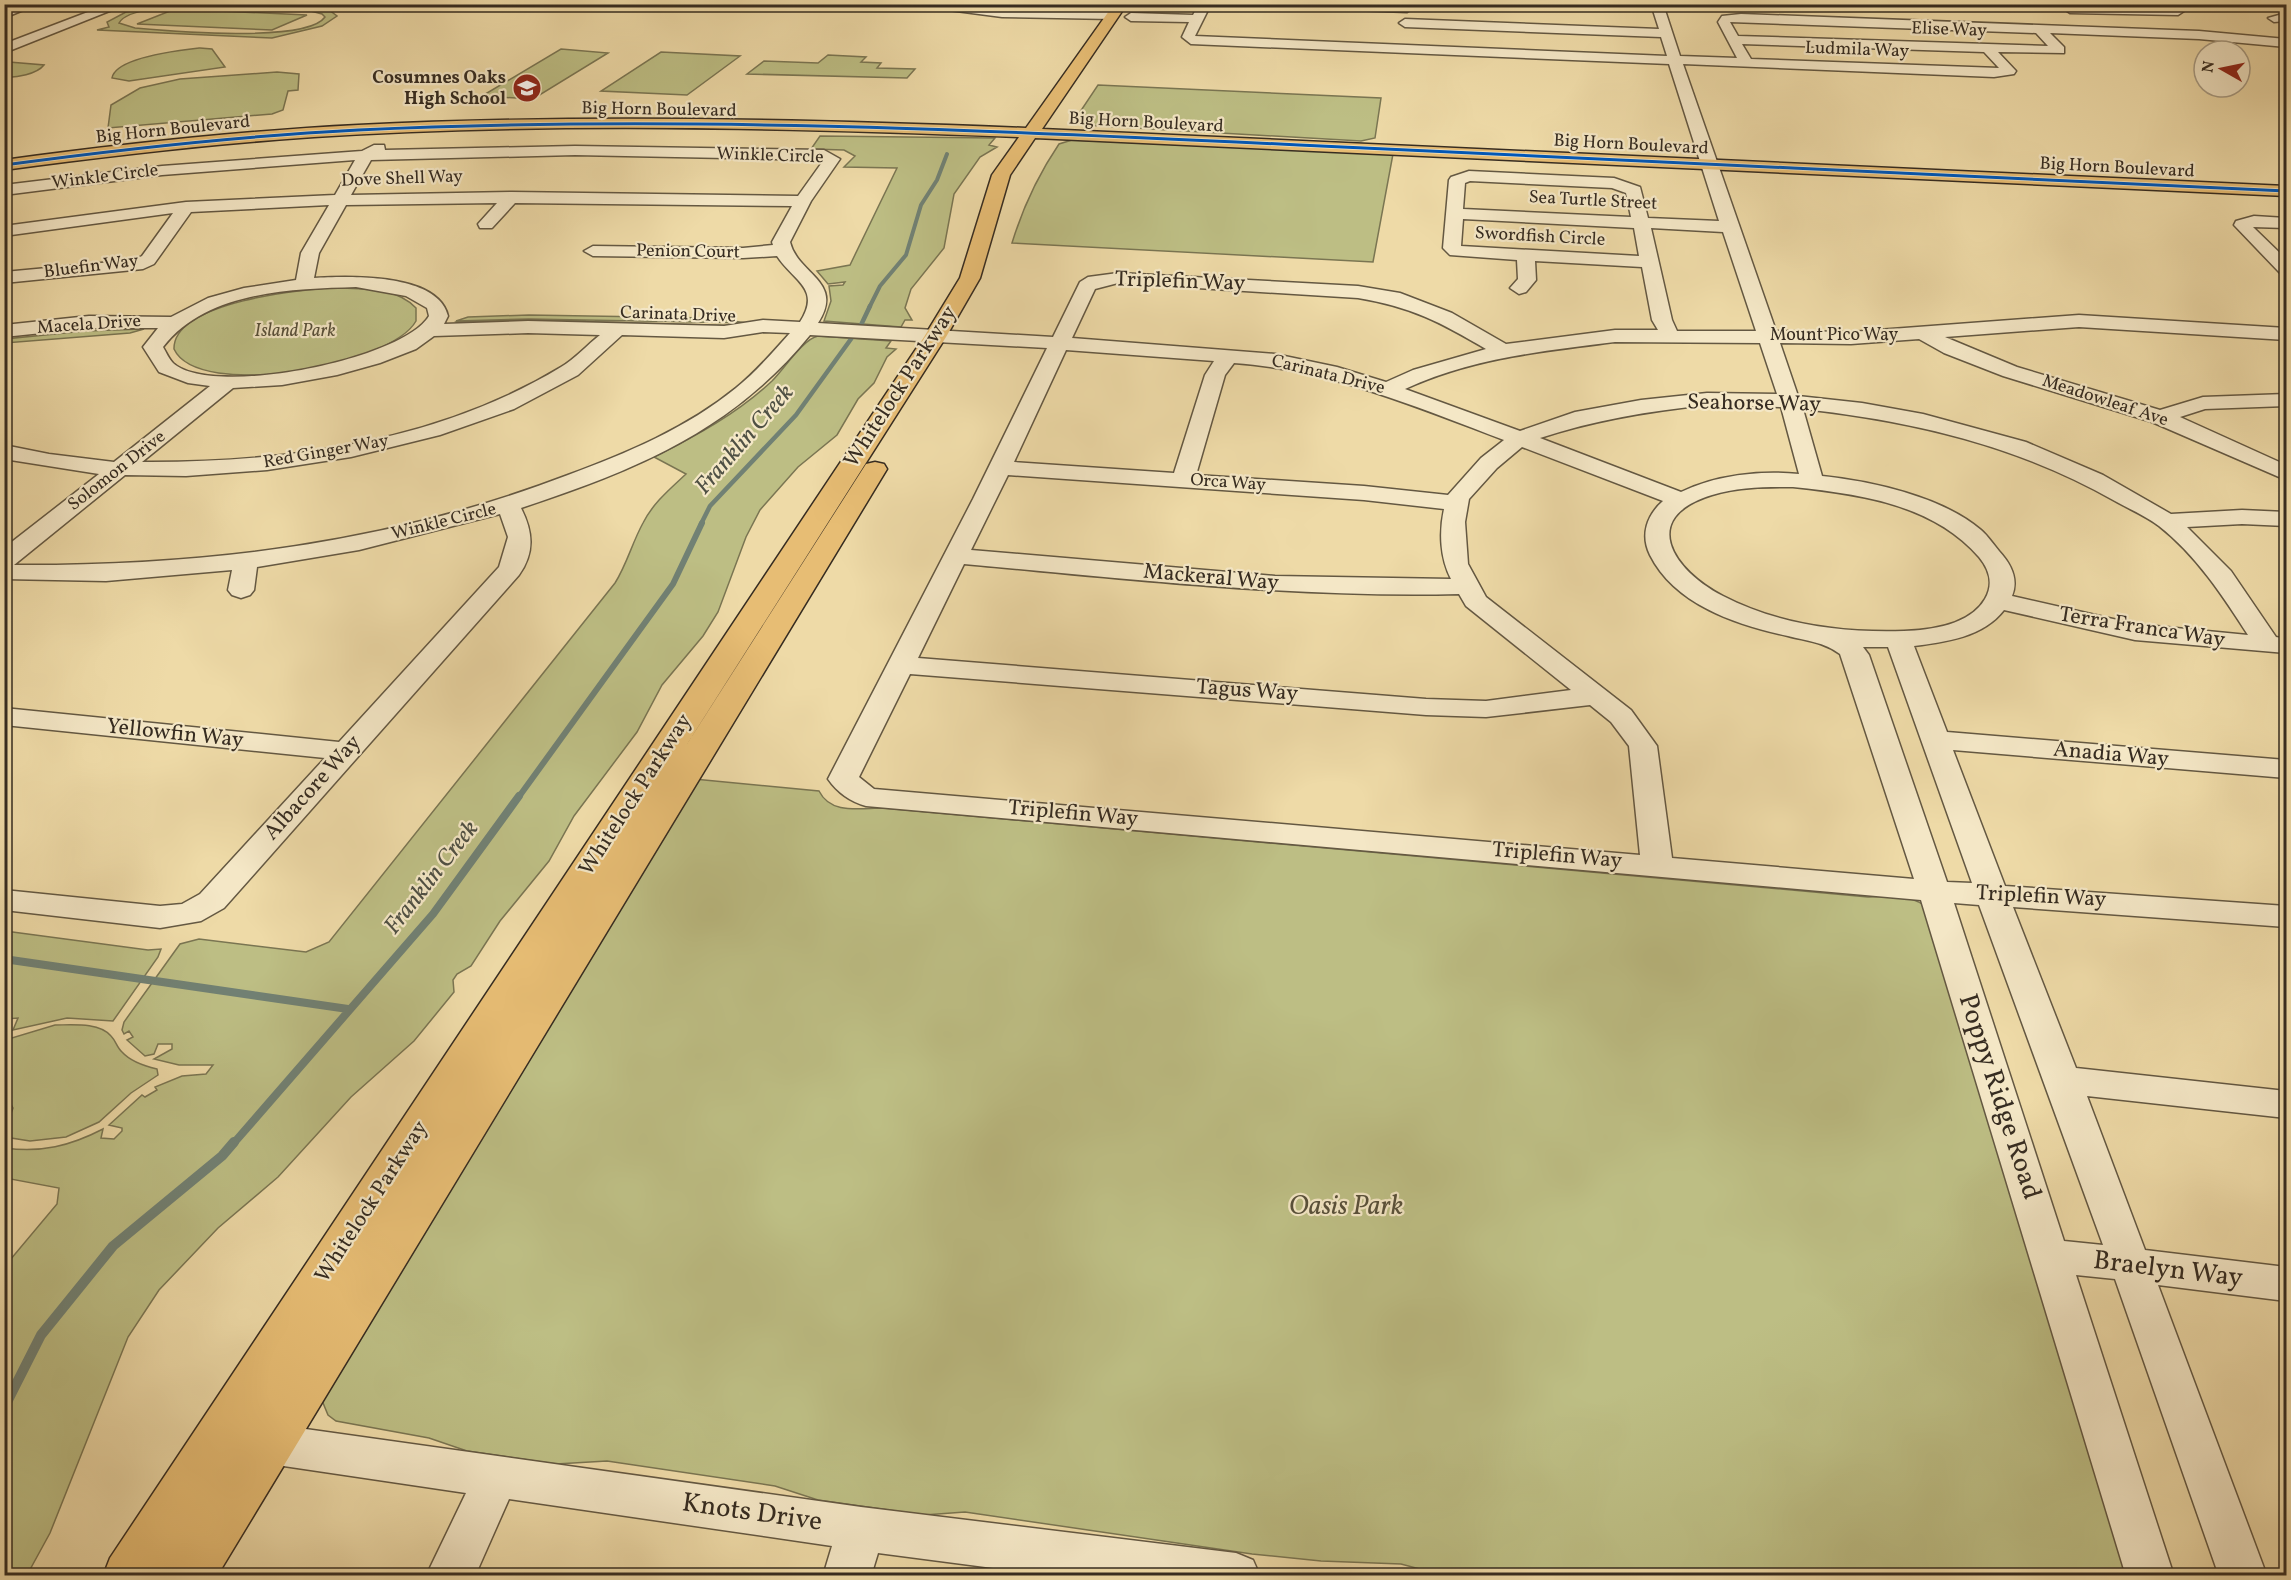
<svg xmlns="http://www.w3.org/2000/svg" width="2291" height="1580" font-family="Vollkorn,serif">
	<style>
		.green { fill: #bdbe84; stroke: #7a7552; stroke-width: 1.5; fill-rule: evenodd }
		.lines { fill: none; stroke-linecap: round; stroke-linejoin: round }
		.stream-far4 { stroke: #718174; stroke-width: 4 }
		.stream-far3 { stroke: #718174; stroke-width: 4.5 }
		.stream-far2 { stroke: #718174; stroke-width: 6 }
		.stream-far1 { stroke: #718174; stroke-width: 8 }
		.stream { stroke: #718174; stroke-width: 10 }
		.minor-casing { stroke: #645842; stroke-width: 3 }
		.major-casing { stroke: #362c21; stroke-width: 3 }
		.minor { fill: #f4e7c6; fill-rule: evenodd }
		.major { fill: #e7bd74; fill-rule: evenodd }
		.cycleway-casing { stroke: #f4e7c6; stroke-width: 4.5 }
		.cycleway { stroke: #0057b8; stroke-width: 3 }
		.labels { text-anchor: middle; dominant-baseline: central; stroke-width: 4.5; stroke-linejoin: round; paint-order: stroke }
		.far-street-label { font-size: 18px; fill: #362c21; stroke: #f4e7c6 }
		.far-poi-label { font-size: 18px; font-weight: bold; fill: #362c21; stroke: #f4e7c6; text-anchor: end }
		.far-park-label { font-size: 18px; font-style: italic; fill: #58503a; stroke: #f4e7c6 }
		.street-label { font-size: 22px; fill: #362c21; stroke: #f4e7c6 }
		.water-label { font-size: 24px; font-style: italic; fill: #4f5044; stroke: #f4e7c6 }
		.near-street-label { font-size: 27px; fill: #362c21; stroke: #f4e7c6 }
		.near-park-label { font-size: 27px; font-style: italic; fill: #58503a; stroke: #f4e7c6 }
	</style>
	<rect width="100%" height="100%" fill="#eedaa7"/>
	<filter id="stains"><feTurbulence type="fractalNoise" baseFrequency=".00333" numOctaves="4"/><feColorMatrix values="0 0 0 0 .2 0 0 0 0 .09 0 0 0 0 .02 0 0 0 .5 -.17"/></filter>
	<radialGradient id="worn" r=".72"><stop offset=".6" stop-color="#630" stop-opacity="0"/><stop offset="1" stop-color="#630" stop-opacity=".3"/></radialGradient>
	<path class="green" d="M171,5L315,8L329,10L337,16L322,26L272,38L97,30L109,27L107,22L126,12ZM193,6L307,10L322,14L325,17C307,43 169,31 135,28L119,23C127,8 177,6 193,6Z
		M175,9L307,15L272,30L137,24Z
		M200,48L212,49L225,67L129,81L112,78C116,57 182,50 200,48Z
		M561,49L608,53L533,99L482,96Z
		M661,52L740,56L687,95L601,91Z
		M828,55L866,57L861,62L881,63L877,68L915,69L907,78L747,74L764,61L818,63Z
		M9,62L44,65C37,74 16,78 5,77V63Z
		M277,72L299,74L298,90L288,91L283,110L272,114L108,128L111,105L140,88L180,79Z
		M1098,85L1381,98L1375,138L1361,141L1083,125L1074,121Z
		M820,136L995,138L989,145L997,147L980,157L954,194L944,248L911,289L905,308L912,320H905L901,327L824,321L831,301L829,286L843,285L845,282L828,284L817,271L850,265L897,168L844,167L855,156L844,150L811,149Z
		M1072,140L1393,154L1373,262L1012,243C1023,207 1038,175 1059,144Z
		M338,288C363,289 397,287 416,308V321C391,366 198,401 174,349C173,302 305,288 338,288Z
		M529,315L709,318L748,323L529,319L456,321L468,317Z
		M528,320L748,326L743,328L459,325L456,322Z
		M144,329L130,333L5,343V339L85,331Z
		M818,336L891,341L886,348L896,349L887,357L874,383L858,399L837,435L798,467L760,510L746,537L718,612L703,636L662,685L637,732L574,816L549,861L500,921L471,966L457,974L453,980L454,992L414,1041L351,1097L278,1177L218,1228L159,1290L128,1337L50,1533L27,1575H5V1266L57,1204L59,1188L5,1178V1148C41,1153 70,1146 103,1129L101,1138L114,1139L122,1131V1128L109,1125L142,1095L145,1097L157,1090L155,1087L182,1076L206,1074L213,1065H179L154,1059L172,1049V1044H158L154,1054L145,1056L127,1040L133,1037L129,1031L124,1034L122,1030L124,1022L180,944L199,939L306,952L329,942L615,583C627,564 632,543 643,523C653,503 670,489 686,474L654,457C696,436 738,413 772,381C784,369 803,339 818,336Z
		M694,779L819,791C831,815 860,808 883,808L1868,897C1888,896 1907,894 1924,905L2135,1575H1442L1401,1564L1321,1561L1252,1554L965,1512L924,1515L818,1500L775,1486L607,1461L556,1464L467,1451L429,1438L336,1421L328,1415L321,1398Z
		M5,931L148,950L161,949L158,957L113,1021L67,1018L13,1030L18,1018L5,1019Z
		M55,1025C72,1025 99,1022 111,1036C116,1041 117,1048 122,1052C131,1062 144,1066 157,1069L158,1075L131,1093L99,1122L66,1137L30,1141L5,1137V1130L13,1108L5,1093V1040Z"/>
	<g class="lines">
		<path class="stream-far4" d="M869,308L880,286L906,255L921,205L937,180L947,154"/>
		<path class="stream-far3" d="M861,325L870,306
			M701,524L710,506L796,415L851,339"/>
		<path class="stream-far2" d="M518,798L673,584L702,523"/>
		<path class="stream-far1" d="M4,959L348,1009
			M233,1144L433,914L519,796"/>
		<path class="stream" d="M4,1408L41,1335L113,1246L222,1156L234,1142"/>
		<g class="minor-casing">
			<path id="minor" d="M19,4H38L4,18V10Z
				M109,4H127L4,53V44Z
				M927,4H964L1002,9L1113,11L1119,15L1113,19L1002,17L933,8Z
				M1199,4H1211L1195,36L1667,56L1661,37L1405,27L1399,23L1405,19L1659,29L1651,4H1663L1680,56L1737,58L1718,22L1722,16L1741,14L2199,31L2286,39V47L2199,39L2050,33L2064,47V53L1998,52L2016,71L2014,74L1994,77L1683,64L1776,331L1851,332L2079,315L2286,328V340L2079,327L1945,337L2017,367L2160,410L2203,397L2286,394V406L2205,409L2180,417L2286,465V480L2152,422L2003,376L1944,353L1919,339L1851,344L1780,343L1798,396L1862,403L1923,414L2026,442L2103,475L2171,514L2242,510L2286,512V526L2242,524L2187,527L2231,571L2276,637L2286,639V653L2135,640L2004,610C1983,637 1946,642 1914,646L1947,732L2286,760V778L1953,750L2005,886L2286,906V927L2013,907L2076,1068L2286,1091V1118L2087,1096L2145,1250L2286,1267V1301L2158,1285L2267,1576H2219L2115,1279L2076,1275L2174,1576H2126L1921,900L866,806C851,802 837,792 828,779L973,499L1047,348L810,335C732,431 636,470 521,508C533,532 535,552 519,575L224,908L201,921L160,928L4,910V890L160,906L182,904L200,894L325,758L4,725V708L339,742L499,567L508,537L500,514L359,550L257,567L254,590L250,595L241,598L232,595L228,590L232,570L106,581L4,579V548L99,474L4,459V445L49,454L114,462L210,386L188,383L159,372L143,347L158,328H89L4,337V325L89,316L171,317L208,298L244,288L296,280L301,253L329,205L191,212L154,264L143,269L4,283V272L133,260L142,256L173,213L4,236V226L186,202L335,195L355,160L162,175L4,195V185L162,166L362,151L374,145H384L385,150L575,146L824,150L840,159L811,201L790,242C798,275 845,281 818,323L1053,337L1080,282L1088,277L1118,273L1358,286L1400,293L1452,313L1506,344L1615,330H1658L1652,320L1642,267L1535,261L1536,280L1526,292L1519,294L1510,288L1518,279L1517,260L1450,255L1443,248L1449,180L1451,177L1469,171L1614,178L1640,187L1648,218L1719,221L1669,64L1191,44L1182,37L1189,22L1131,21L1125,17L1131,13L1193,15ZM1730,22L2036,33L2048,46L1738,36ZM1742,44L1984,52L1999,68L1751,59ZM575,155L821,160L823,161L798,196L512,192L351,195L371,160ZM1470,181L1612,188L1626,193L1631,217L1463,209L1465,183ZM497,203L478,224L480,228H492L515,203L792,206L772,242L773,245L743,248L593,246L584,251L593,256L743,258L777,256C793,281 822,288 800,322L763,320L724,326L528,321L444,324L448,316C438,273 349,276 314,278L319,253L346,205ZM1463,219L1634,228L1639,256L1461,246ZM1651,228L1723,232L1756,331H1677L1672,320ZM1118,283L1358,298C1412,307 1440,322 1486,349L1413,370L1386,382L1337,367L1275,354L1072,338L1095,289ZM356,287L406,296L427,308L429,316C403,360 211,398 173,363C169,359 166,352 163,347C206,291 291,289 356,287ZM763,332L790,333C773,352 756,372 736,388C687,428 627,453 568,475C387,544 206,566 14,565L125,475L186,476L267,470L351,457L440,435L514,409L578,375L622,335L724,338ZM528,333L600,335C587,345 575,359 561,367C438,442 284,463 142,462L233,388L282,385L337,375L380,363L416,349L434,336ZM1615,342L1760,343L1777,394L1707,393L1641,400L1575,412L1520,431L1405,389C1472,358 1543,351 1615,342ZM1066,350L1214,361L1205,375L1174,473L1014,462ZM1234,363C1330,370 1414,406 1504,440L1481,458L1448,495L1364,486L1196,475L1225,375ZM1707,405L1781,407L1799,474C1761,470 1715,475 1681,492L1540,438C1595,420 1649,411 1707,405ZM1803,409C1913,421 2019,446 2115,501C2129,509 2146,516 2159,526C2196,555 2223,596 2248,635L2135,624L2012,596C2019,579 2011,564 1999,551C1993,544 1988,536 1981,530C1943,497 1871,481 1822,476ZM1522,447L1663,501C1647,515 1640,535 1650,555C1675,605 1737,625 1788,636C1807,641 1824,642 1840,654L1914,879L1672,858L1657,746L1631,710L1486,597L1468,564L1465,522L1469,499L1497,468ZM1008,475L1364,500L1444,509C1439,532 1440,558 1451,579L1275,576L971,550ZM1793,487C1859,494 1933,504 1979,557C1989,569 1994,584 1985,599C1970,625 1931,630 1904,631C1842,633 1779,625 1723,596C1674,571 1637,518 1712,495C1738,487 1766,487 1793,487ZM964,564C1129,579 1293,598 1459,594L1466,606L1571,690L1486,701L1426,699L918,658ZM1863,647H1888L1972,883L1947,882L1869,655ZM910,674L1426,715L1486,717L1590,705L1611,722L1629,746L1640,855L874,789L859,777ZM1954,903L1979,905L2103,1245L2064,1241Z
				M1294,4H1407L1413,8L1407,12L1300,8Z
				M2164,4H2178L2184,11L2178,15L2070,13L2064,9L2070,5L2167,7Z
				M2286,13V21L2274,22L2268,18Z
				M2254,216L2286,218V228L2253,227L2286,259V274L2280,273L2234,225L2236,221Z
				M270,1424L861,1507L1236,1553L1253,1560L1260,1576H1055L878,1553L871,1576H823L832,1546L509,1499L475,1576H426L466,1493L270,1464L254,1458L247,1444L254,1430Z"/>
		</g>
		<g class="major-casing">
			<path id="major" d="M1114,4H1127L1042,129L2286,186V196L1035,138L1010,175L980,278L946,337L682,752L866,464L875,462L884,464L887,469L217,1576H161L164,1568L159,1576H103L110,1558L924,337L960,278L992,175L1019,137C784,128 549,122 314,137C211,144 107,156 4,170V160C122,144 239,131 358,125C580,114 803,119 1026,128Z"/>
		</g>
		<use href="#minor" class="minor"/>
		<use href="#major" class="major"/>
		<g class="cycleway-casing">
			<path id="cycleway" d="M4,165C122,149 240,136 358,130C672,115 986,130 1299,145C1628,161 1957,175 2286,191"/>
		</g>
		<use href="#cycleway" class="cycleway"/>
	</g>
	<defs>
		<g id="school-disc" transform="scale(1.5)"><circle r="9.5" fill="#8f2418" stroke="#f4e7c6"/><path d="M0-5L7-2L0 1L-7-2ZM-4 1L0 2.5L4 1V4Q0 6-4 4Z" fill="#fff"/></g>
	</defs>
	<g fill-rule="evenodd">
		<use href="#school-disc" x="527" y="88"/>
	</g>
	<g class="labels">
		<g class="far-street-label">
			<text transform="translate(1949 30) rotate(2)">Elise Way</text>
			<text transform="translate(1857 50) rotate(2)">Ludmila Way</text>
			<text transform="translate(659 110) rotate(1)">Big Horn Boulevard</text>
			<text transform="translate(1146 123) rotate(3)">Big Horn Boulevard</text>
			<text transform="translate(173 130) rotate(-6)">Big Horn Boulevard</text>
			<text transform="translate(1631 145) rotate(3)">Big Horn Boulevard</text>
			<text transform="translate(770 156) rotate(2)">Winkle Circle</text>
			<text transform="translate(2117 168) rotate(3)">Big Horn Boulevard</text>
			<text transform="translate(105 177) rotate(-7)">Winkle Circle</text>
			<text transform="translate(402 179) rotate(-2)">Dove Shell Way</text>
			<text transform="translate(1593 201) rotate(3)">Sea Turtle Street</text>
			<text transform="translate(1540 237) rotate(3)">Swordfish Circle</text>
			<text transform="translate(688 252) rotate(1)">Penion Court</text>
			<text transform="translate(91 267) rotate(-7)">Bluefin Way</text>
			<text transform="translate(678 315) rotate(2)">Carinata Drive</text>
			<text transform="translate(89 325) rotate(-4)">Macela Drive</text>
			<text x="1834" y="335">Mount Pico Way</text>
			<text transform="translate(1328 375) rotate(14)">Carinata Drive</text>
			<text transform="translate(2105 401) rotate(18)">Meadowleaf Ave</text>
			<text transform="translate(326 452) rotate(-10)">Red Ginger Way</text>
			<text transform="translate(117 471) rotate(-38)">Solomon Drive</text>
			<text transform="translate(1228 483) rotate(4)">Orca Way</text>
			<text transform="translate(444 522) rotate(-14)">Winkle Circle</text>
		</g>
		<g class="far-poi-label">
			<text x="506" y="78">Cosumnes Oaks<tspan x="506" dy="21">High School</tspan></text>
		</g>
		<g class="far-park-label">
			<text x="295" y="331">Island Park</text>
		</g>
		<g class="street-label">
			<text transform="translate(1180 282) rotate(2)">Triplefin Way</text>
			<text transform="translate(901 387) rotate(-57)">Whitelock Parkway</text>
			<text transform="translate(1754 404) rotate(1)">Seahorse Way</text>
			<text transform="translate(1211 578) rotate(5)">Mackeral Way</text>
			<text transform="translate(2142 628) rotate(9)">Terra Franca Way</text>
			<text transform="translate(1247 691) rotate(4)">Tagus Way</text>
			<text transform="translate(175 734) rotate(6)">Yellowfin Way</text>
			<text transform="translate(2111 755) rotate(5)">Anadia Way</text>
			<text transform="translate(313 788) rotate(-48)">Albacore Way</text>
			<text transform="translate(636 795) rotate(-57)">Whitelock Parkway</text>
			<text transform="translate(1073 814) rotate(5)">Triplefin Way</text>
			<text transform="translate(1557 856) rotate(5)">Triplefin Way</text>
			<text transform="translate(2041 897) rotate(3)">Triplefin Way</text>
			<text transform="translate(372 1202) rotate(-57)">Whitelock Parkway</text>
		</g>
		<g class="water-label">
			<text transform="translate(745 440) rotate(-49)">Franklin Creek</text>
			<text transform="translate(432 878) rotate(-52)">Franklin Creek</text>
		</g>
		<g class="near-street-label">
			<text transform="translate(1999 1097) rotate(72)">Poppy Ridge Road</text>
			<text transform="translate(2168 1270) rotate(7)">Braelyn Way</text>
			<text transform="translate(752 1513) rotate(8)">Knots Drive</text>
		</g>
		<g class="near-park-label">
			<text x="1346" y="1207">Oasis Park</text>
		</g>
	</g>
	<rect width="2291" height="1580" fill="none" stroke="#eedaa7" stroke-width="24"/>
	<rect x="6" y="6" width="2279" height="1568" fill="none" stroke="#362c21" stroke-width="3"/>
	<rect x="12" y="12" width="2267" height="1556" fill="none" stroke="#362c21" stroke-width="1.5"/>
	<g transform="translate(2222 69) rotate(279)"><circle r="28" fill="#f4e7c6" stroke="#a89c84" stroke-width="1.5"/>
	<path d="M0-4.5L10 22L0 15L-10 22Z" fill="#8f2418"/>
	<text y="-9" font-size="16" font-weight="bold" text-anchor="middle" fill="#362c21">N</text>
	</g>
	<rect width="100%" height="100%" filter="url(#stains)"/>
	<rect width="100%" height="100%" fill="url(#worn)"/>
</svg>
